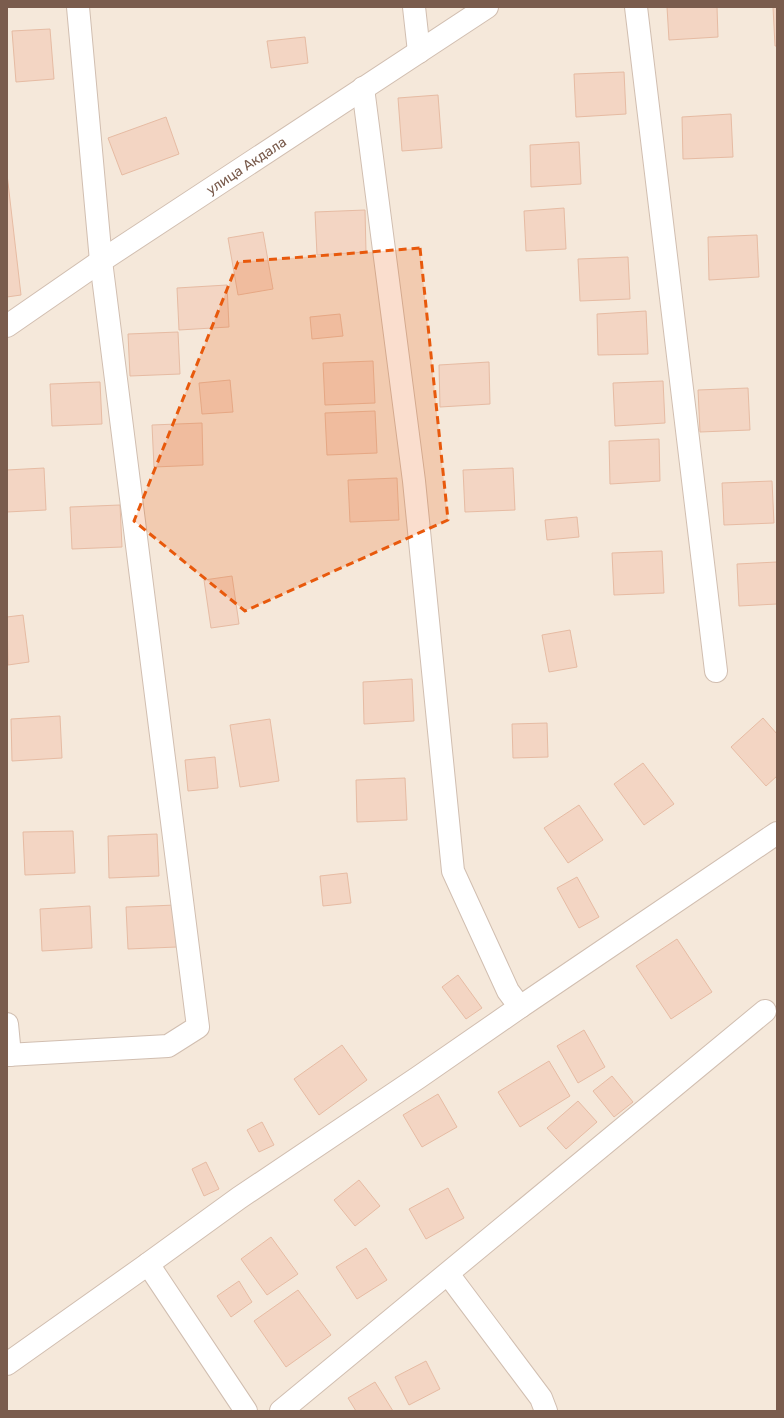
<svg xmlns="http://www.w3.org/2000/svg" width="784" height="1418" font-family="Rubik,sans-serif">
	<style>
		.residential { fill: #f5e8da }
		.building { fill: #f3d5c3; stroke: #e6bba3 }
		.lines { fill: none; stroke-linecap: round; stroke-linejoin: round }
		.minor-casing { stroke: #d1beb0; stroke-width: 24 }
		.minor { stroke: #fff; stroke-width: 22 }
		.marked { fill: #e8590c; fill-opacity: 0.2; stroke: #e8590c; stroke-width: 3; stroke-dasharray: 8 5; stroke-linejoin: round }
		.labels { text-anchor: middle; dominant-baseline: central; stroke-width: 3.5; stroke-linejoin: round; paint-order: stroke }
		.street-label { font-size: 14px; fill: #7a5c4d; stroke: #fffaf3 }
	</style>
	<rect width="100%" height="100%" fill="#fdf6ec"/>
	<path class="residential" d="M7,7H777V1411H7Z"/>
	<path class="building" d="M667,7H717L718,37L669,40Z
		M773,7H777V46H775Z
		M50,29L54,79L16,82L12,31Z
		M305,37L308,63L271,68L267,41Z
		M624,72L626,114L576,117L574,74Z
		M438,95L442,148L402,151L398,98Z
		M731,114L733,157L683,159L682,117Z
		M166,117L179,154L122,175L108,138Z
		M579,142L581,184L531,187L530,145Z
		M7,174L21,295L7,297Z
		M564,208L566,249L526,251L524,211Z
		M365,210L366,252L317,255L315,212Z
		M263,232L273,289L238,295L228,238Z
		M757,235L759,277L709,280L708,237Z
		M628,257L630,299L580,301L578,259Z
		M227,285L229,327L179,330L177,288Z
		M646,311L648,354L598,355L597,314Z
		M340,314L343,336L312,339L310,317Z
		M178,332L180,374L130,376L128,334Z
		M373,361L375,403L325,405L323,363Z
		M489,362L490,404L440,407L439,365Z
		M230,380L233,412L202,414L199,383Z
		M663,381L665,423L615,426L613,383Z
		M100,382L102,424L52,426L50,384Z
		M748,388L750,430L700,432L698,390Z
		M375,411L377,453L327,455L325,413Z
		M202,423L203,465L154,467L152,425Z
		M659,439L660,481L610,484L609,441Z
		M44,468L46,510L7,512V470Z
		M513,468L515,510L465,512L463,470Z
		M397,478L399,520L350,522L348,480Z
		M772,481L774,523L724,525L722,483Z
		M120,505L122,547L72,549L70,507Z
		M577,517L579,537L547,540L545,520Z
		M662,551L664,593L614,595L612,553Z
		M777,562V604L739,606L737,564Z
		M232,576L239,624L211,628L204,580Z
		M23,615L29,662L8,665L7,617Z
		M570,630L577,667L549,672L542,635Z
		M412,679L414,721L364,724L363,682Z
		M60,716L62,758L12,761L11,719Z
		M763,718L777,734V776L766,786L731,747Z
		M270,719L279,781L240,787L230,725Z
		M547,723L548,757L513,758L512,724Z
		M215,757L218,788L188,791L185,760Z
		M643,763L674,804L644,825L614,784Z
		M405,778L407,820L357,822L356,780Z
		M579,805L603,840L568,863L544,828Z
		M73,831L75,873L25,875L23,832Z
		M157,834L159,876L109,878L108,836Z
		M347,873L351,903L323,906L320,876Z
		M577,877L599,917L579,928L557,888Z
		M176,905L177,947L128,949L126,907Z
		M90,906L92,948L42,951L40,909Z
		M677,939L712,992L671,1019L636,966Z
		M458,975L482,1008L466,1019L442,987Z
		M584,1030L605,1067L578,1083L557,1046Z
		M342,1045L367,1080L319,1115L294,1079Z
		M549,1061L570,1096L520,1127L498,1092Z
		M612,1076L633,1102L614,1117L593,1091Z
		M438,1094L457,1127L422,1147L403,1115Z
		M578,1101L597,1122L566,1149L547,1128Z
		M262,1122L274,1145L259,1152L247,1130Z
		M206,1162L219,1189L204,1196L192,1169Z
		M359,1180L380,1206L355,1226L334,1200Z
		M448,1188L464,1218L426,1239L409,1209Z
		M271,1237L298,1274L267,1295L241,1259Z
		M366,1248L387,1280L357,1299L336,1267Z
		M239,1281L252,1302L231,1317L217,1296Z
		M298,1290L331,1335L286,1367L254,1321Z
		M426,1361L440,1389L409,1405L395,1377Z
		M375,1382L393,1411H356L348,1398Z"/>
	<g class="lines">
		<g class="minor-casing">
			<g id="minor">
				<path d="M414,7L419,52"/>
				<path d="M636,7L716,671"/>
				<path id="s1" d="M7,326L101,261L487,7"/>
				<path d="M520,1007L777,833"/>
				<path d="M7,1024L10,1055"/>
				<path d="M7,1055L168,1046L198,1027L101,261L78,7"/>
				<path d="M448,1274L541,1398L546,1411"/>
				<path d="M7,1364L148,1264"/>
				<path d="M246,1411L148,1264L239,1198L419,1077L520,1007L508,991L453,871L414,481L363,88"/>
				<path d="M281,1411L765,1011"/>
			</g>
		</g>
		<use href="#minor" class="minor"/>
	</g>
	<path class="marked" d="M420,248L448,520L245,611L134,521L238,262Z"/>
	<g class="labels">
		<g class="street-label">
			<text stroke="none"><textPath href="#s1" startOffset="288">улица Акдала</textPath></text>
		</g>
	</g>
	<rect width="784" height="1418" fill="none" stroke="#7a5c4d" stroke-width="16"/>
</svg>
